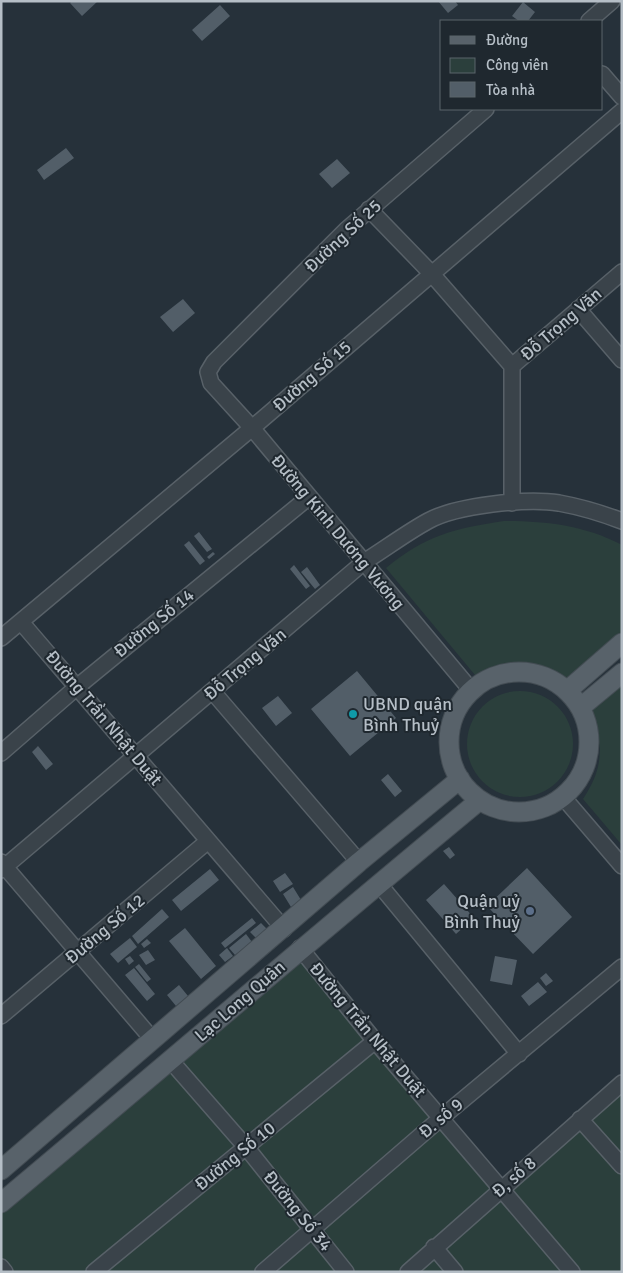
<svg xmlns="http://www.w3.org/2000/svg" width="623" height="1273" font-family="Signika,sans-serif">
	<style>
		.green { fill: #2b3f3c }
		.building { fill: #525e68 }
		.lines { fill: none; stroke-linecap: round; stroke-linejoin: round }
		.minor-casing { stroke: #586168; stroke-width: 18 }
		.major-casing { stroke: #434c53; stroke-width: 21 }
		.minor { stroke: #3a434a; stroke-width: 15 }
		.major { stroke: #58626a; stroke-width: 19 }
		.culture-dot { fill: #0f9aa8; stroke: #1f282f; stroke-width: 2 }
		.service-dot { fill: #5c6f8a; stroke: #1f282f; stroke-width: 2 }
		.labels { text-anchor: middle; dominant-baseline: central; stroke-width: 4; stroke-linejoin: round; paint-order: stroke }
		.street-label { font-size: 18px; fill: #b5bec6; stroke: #1f282f }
		.poi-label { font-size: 18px; fill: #b5bec6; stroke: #1f282f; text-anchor: start }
	</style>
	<rect width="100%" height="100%" fill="#26313a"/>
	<path class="green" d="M504,521C545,521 584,525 622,545V633L566,681C531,662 511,662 475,675L386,568C427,535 452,529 504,521Z
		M622,683V845L583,799C605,766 603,744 591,708Z
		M467 744a53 53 0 1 1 106 0a53 53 0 1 1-106 0Z
		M300,948L501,1188L622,1086V1272H1V1203Z"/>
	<path class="building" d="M72,1H98L82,16L70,3Z
		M438,1H455L458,5L448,13Z
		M523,2L535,12L528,21H519L512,16Z
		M220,5L230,16L202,41L192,30Z
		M66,148L74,158L44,180L37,170Z
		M337,159L350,173L332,188L319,174Z
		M183,299L195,313L173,332L160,317Z
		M199,532L212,549L207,552L194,536Z
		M189,541L205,561L200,565L184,545Z
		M213,552L215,554L209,559L207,557Z
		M294,565L310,586L306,589L290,569Z
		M307,567L320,585L315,589L301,572Z
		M357,671L396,718L350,756L311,709Z
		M278,696L292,713L276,726L262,708Z
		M38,746L53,764L46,770L32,752Z
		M388,774L402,791L395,797L381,780Z
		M449,847L455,855L450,859L443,851Z
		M527,868L572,917L533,954L487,906Z
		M210,869L219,880L181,911L172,900Z
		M285,873L293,884L280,892L273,881Z
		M444,884L474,918L456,934L426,900Z
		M293,887L301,900L291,907L283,894Z
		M162,909L169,917L138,944L132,936Z
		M252,918L256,923L225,948L221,943Z
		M261,923L267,929L256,938L250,932Z
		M185,928L216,966L201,979L169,941Z
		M246,934L252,942L235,955L229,948Z
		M130,938L137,947L118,963L110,954Z
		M147,939L151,943L144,948L141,944Z
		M227,948L233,956L225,962L219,955Z
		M148,950L155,960L146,965L139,955Z
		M130,956L134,961L129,965L125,959Z
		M495,956L517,960L512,985L490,981Z
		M139,964L151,979L147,982L135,967Z
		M134,968L155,994L147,1001L125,975Z
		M546,973L553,981L546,986L540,978Z
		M538,982L547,992L529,1006L521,996Z
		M179,985L188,996L176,1006L167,995Z"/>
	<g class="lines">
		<g class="minor-casing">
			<path id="minor" d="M589,21L612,1
				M602,74L622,97
				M369,209L431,273L512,366
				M578,309L622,360
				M512,503V366L622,272
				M21,622L284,929
				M1,638L252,428L622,111
				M471,690L252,428L211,383L208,372L214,362L346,230L486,109
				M213,692L359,862
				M1,753L77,687L309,497
				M563,797L622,866
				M1,862L153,1040
				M1,870L364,562C385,549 406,533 428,521C457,505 527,498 559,503C581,507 601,513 622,521
				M379,884L519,1054
				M300,948L375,1041L572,1272
				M1,1016L208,841
				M171,1061L246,1147L346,1272
				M580,1119L622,1166
				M434,1247L455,1272
				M1,1267L5,1272
				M94,1272L375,1041
				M263,1272L441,1118L622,967
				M408,1272L622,1083"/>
		</g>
		<g class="major-casing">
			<path id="major" d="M449 742a70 70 0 1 1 140 0a70 70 0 1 1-140 0Z
				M567,691L622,643
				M581,707L622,673
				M1,1170L359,862L460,779
				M1,1203C161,1069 319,933 480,800"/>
		</g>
		<use href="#minor" class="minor"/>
		<use href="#major" class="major"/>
	</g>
	<circle class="culture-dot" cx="353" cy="714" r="5"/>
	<circle class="service-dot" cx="530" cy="911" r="5"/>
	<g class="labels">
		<g class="street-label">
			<text transform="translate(343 236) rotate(-43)">Đường Số 25</text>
			<text transform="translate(561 324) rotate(-41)">Đỗ Trọng Văn</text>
			<text transform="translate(312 376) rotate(-41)">Đường Số 15</text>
			<text transform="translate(338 532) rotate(50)">Đường Kinh Dương Vương</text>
			<text transform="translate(154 623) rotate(-39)">Đường Số 14</text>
			<text transform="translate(245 664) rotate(-40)">Đỗ Trọng Văn</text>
			<text transform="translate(104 718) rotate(50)">Đường Trần Nhật Duật</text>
			<text transform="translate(105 929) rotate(-40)">Đường Số 12</text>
			<text transform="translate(240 1001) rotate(-41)">Lạc Long Quân</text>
			<text transform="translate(368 1030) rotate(50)">Đường Trần Nhật Duật</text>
			<text transform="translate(441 1118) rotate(-40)">Đ. số 9</text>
			<text transform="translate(235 1156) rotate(-39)">Đường Số 10</text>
			<text transform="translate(514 1177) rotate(-41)">Đ, số 8</text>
			<text transform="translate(298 1211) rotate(51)">Đường Số 34</text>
		</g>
		<g class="poi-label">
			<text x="363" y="704">UBND quận<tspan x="363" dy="21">Bình Thuỷ</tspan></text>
			<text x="520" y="901" text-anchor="end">Quận uỷ<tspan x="520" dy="21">Bình Thuỷ</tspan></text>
		</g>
	</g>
	<rect width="623" height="1273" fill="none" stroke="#b5bec6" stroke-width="5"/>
	<rect x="440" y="20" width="162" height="90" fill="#1f282f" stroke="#5b646b"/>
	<rect x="450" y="36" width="25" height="8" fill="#58626a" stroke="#5b646b"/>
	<text x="486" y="45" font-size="15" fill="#b5bec6">Đường</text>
	<rect x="450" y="58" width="25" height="15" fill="#2b3f3c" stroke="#5b646b"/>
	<text x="486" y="70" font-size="15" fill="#b5bec6">Công viên</text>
	<rect x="450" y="82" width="25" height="15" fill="#525e68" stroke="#5b646b"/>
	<text x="486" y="95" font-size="15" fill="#b5bec6">Tòa nhà</text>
</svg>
